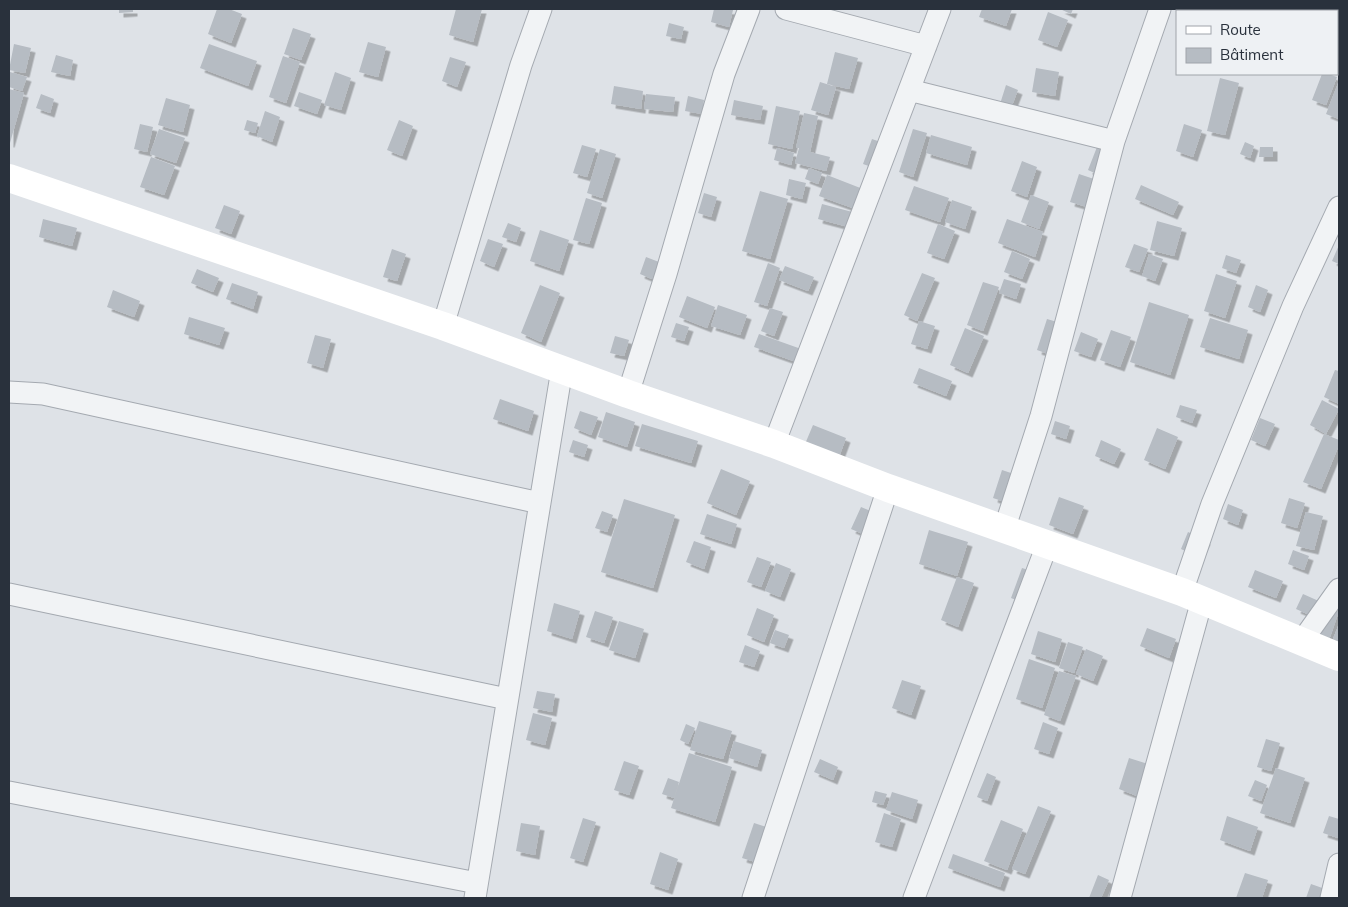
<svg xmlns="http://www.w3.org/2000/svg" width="1348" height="907" font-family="Mulish,sans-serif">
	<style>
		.building { fill: #b6bcc3; filter: url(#shadow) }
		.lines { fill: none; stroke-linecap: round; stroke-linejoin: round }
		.street-casing { stroke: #a4a9b0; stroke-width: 23 }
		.street { stroke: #f1f3f5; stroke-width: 21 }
		.secondary { stroke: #fff; stroke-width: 28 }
	</style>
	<defs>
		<filter id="shadow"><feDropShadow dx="4.5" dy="4.5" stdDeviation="0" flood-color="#0004"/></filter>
	</defs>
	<rect width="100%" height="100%" fill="#dee2e7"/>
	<path class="building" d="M119,9H133V12L119,13Z
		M217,9H229L242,14L231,43L208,34Z
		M456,9H482L473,42L449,35Z
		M714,9L733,10L729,27L711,22Z
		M982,9H1012L1006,26L979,17Z
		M1060,9H1073L1071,14Z
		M1048,12L1068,20L1057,47L1038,40Z
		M669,23L684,27L681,39L666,36Z
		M293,28L311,34L301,60L284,54Z
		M368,42L386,47L378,77L359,72Z
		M14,44L31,48L25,73L9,70Z
		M209,44L257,61L248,86L200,68Z
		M835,52L858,58L849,89L827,84Z
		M56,55L73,60L70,76L51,72Z
		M283,56L300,62L286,103L269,97Z
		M450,57L466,62L457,87L442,81Z
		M1036,68L1059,72L1055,96L1032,92Z
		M10,72L27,77L22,91L9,87Z
		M335,72L351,78L341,110L324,105Z
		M1322,74H1328L1337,77L1326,105L1312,100Z
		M1220,78L1239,83L1225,135L1207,131Z
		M1339,81V119L1326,114Z
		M820,82L836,87L828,115L811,110Z
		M1006,85L1018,90L1011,108L1000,104Z
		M614,86L643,91L641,109L611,104Z
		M9,89L24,93L10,143H9Z
		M299,92L322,100L317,114L294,106Z
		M41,94L54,99L50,113L36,108Z
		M646,94L675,97L673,112L644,109Z
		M688,96L704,100L702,114L685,111Z
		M166,98L190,105L183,132L158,125Z
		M734,100L763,106L760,120L731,115Z
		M776,106L800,111L792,149L768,144Z
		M265,111L280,117L272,142L257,136Z
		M804,113L818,116L810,152L830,157L826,171L795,163L799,148H796Z
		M247,120L258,123L255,133L244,130Z
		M399,120L413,126L402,156L387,150Z
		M140,124L153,127L147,152L134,149Z
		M1184,124L1202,130L1193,157L1176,151Z
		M159,129L185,138L176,163L150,154Z
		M913,129L927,133L913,177L899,172Z
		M931,135L972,147L967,165L926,153Z
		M872,139L889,145L880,170L863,164Z
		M1245,142L1254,146L1250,158L1240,154Z
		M582,145L596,149L587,177L573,173Z
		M1097,147L1110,153L1101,176L1088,170Z
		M1260,147H1273V157H1259Z
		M777,148L794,153L791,165L774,160Z
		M600,149L616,154L602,198L587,193Z
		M151,157L175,166L164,195L140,187Z
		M1022,161L1037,167L1027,197L1011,191Z
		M809,168L822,173L818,184L805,179Z
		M1079,174L1103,182L1094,209L1070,202Z
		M827,175L868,191L861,211L819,196Z
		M789,179L806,183L802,199L786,195Z
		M1141,185L1179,202L1173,215L1135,199Z
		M914,186L949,198L940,222L905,210Z
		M760,191L788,199L770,259L742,251Z
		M704,193L717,197L711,217L698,213Z
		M1031,195L1049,202L1039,229L1021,222Z
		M586,198L602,203L589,244L573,240Z
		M952,200L972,207L965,229L945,222Z
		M822,204L860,214L856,229L818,219Z
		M224,205L240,211L231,234L215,228Z
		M43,219L77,228L72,246L39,237Z
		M1007,219L1043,232L1035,257L998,243Z
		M1157,221L1182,228L1174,256L1150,250Z
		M508,223L521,228L516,242L502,237Z
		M938,224L955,231L944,259L927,253Z
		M540,230L569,240L559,271L530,261Z
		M488,239L503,244L494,267L480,261Z
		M1134,244L1148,249L1139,272L1125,267Z
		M1339,245V264L1332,261Z
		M392,249L406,254L397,281L383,277Z
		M1012,251L1030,259L1022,279L1004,272Z
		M1149,254L1163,259L1155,281L1142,276Z
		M1226,255L1241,260L1236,273L1222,268Z
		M646,257L659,262L652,279L640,274Z
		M768,263L780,268L767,306L754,302Z
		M785,266L814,277L808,291L779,280Z
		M197,269L219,278L213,292L191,283Z
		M922,273L935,278L917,321L904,315Z
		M1216,274L1237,281L1225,318L1204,311Z
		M1004,279L1021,284L1016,299L999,293Z
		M983,282L999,287L983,331L967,325Z
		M232,283L258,292L253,309L226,299Z
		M540,285L560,293L541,342L521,333Z
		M1256,285L1268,290L1260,312L1248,307Z
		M113,290L140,301L134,317L107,307Z
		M687,296L715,307L707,328L679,317Z
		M1149,302L1189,315L1170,375L1130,362Z
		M718,305L747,315L740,335L711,326Z
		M770,308L783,312L774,336L761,331Z
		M189,317L225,328L219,345L184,334Z
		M1210,318L1248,330L1239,359L1200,347Z
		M1047,319L1064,324L1054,356L1037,350Z
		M919,321L935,326L927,349L911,344Z
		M676,323L689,327L684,341L671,337Z
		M965,328L984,336L968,373L950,365Z
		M1111,330L1131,337L1120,367L1100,360Z
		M1081,332L1098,339L1091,357L1074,351Z
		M759,334L804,350L799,363L754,347Z
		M315,335L331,339L323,368L307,363Z
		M615,336L629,340L624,356L610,353Z
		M919,368L952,381L946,396L913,383Z
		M1335,370L1339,371V404L1324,397Z
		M500,399L534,411L528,431L493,419Z
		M1322,400L1339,409L1326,434L1310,425Z
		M1180,405L1197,410L1192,423L1176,417Z
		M580,411L598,417L591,435L574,428Z
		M606,412L635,422L627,447L598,437Z
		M1260,418L1275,424L1265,446L1251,440Z
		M1055,421L1070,426L1066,439L1051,434Z
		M642,424L698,441L691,463L635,446Z
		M813,425L846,438L839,457L805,444Z
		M1157,428L1178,437L1165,469L1144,460Z
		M1324,434L1339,440V445L1321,489L1303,482Z
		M573,440L588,445L584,457L569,452Z
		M1101,440L1121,449L1114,464L1095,456Z
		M721,469L750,481L736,515L707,503Z
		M1002,470L1017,475L1008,503L993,498Z
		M1059,497L1084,506L1073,534L1049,525Z
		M1289,498L1305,503L1297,528L1281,523Z
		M624,499L675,515L653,588L601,572Z
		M1228,504L1243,510L1238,525L1223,519Z
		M861,507L873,512L863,534L851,529Z
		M602,511L613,515L607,532L595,528Z
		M1306,512L1323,516L1314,550L1296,546Z
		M707,514L737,524L731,544L700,534Z
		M929,530L968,542L957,576L919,564Z
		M1188,532L1206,540L1198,557L1181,549Z
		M694,541L711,547L704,569L686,562Z
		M1293,550L1309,556L1304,570L1288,564Z
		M757,557L771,562L761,587L747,582Z
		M776,563L791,569L780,597L765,591Z
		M1022,568L1038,573L1027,604L1011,598Z
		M1255,570L1283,581L1276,598L1248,587Z
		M957,577L974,583L958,627L941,620Z
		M1303,594L1321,602L1314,617L1296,609Z
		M554,603L580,611L572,639L547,631Z
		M1327,606L1339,611L1329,640L1311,633Z
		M757,608L774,615L764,642L747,635Z
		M595,611L613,617L604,643L586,637Z
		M619,621L644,629L635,658L609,650Z
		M1339,624V647L1331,644Z
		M1147,628L1176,639L1169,658L1140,646Z
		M775,630L789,635L784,648L770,643Z
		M1038,631L1062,639L1055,662L1031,654Z
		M1068,642L1083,647L1074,673L1059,668Z
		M745,645L760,651L754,667L739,662Z
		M1086,649L1103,656L1093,681L1076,674Z
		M1029,659L1055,668L1042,708L1016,699Z
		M1059,671L1076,676L1060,721L1044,715Z
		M902,680L921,686L911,715L892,708Z
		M537,691L555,694L552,712L533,708Z
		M533,713L552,718L545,745L526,740Z
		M699,721L732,731L723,759L690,750Z
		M1043,722L1058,728L1049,754L1034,749Z
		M686,724L695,728L688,744L680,740Z
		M1266,739L1280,743L1271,771L1257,767Z
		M734,741L762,750L757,767L729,758Z
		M689,753L732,767L715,822L671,808Z
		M1129,758L1148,764L1137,796L1119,789Z
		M820,759L838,767L833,780L814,772Z
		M624,761L639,766L629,795L614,790Z
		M1276,768L1305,778L1290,823L1260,813Z
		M987,773L996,777L987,801L977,797Z
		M668,778L679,782L674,798L662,794Z
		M1255,780L1267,785L1261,801L1248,796Z
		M875,791L887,794L883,805L872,802Z
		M892,792L918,800L912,819L886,810Z
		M1038,806L1051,811L1025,874L1012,869Z
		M884,813L901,819L892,847L875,842Z
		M1227,816L1258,827L1250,851L1220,840Z
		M1329,816L1339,819V834L1338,838L1323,833Z
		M583,818L596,822L583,862L570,858Z
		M1001,820L1023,829L1007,870L984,861Z
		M521,823L540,826L535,855L516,851Z
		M754,823L773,829L762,864L742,858Z
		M660,852L678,859L668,890L650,884Z
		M953,854L1005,873L1000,887L948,868Z
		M1245,873L1268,880L1262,898H1236Z
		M1098,875L1109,880L1101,898H1089Z
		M1311,884L1328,890L1325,898H1306Z"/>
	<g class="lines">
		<g class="street-casing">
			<path id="street" d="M786,9L926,46
				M909,90L1114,141
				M443,326L521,65L541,9
				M9,392L43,394L540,503
				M628,394L666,274L724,74L749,9
				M774,444L940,9
				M1004,530L1041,416L1114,141L1160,9
				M1182,592L1212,504L1293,306L1339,207
				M9,594L507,699
				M1302,641L1339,589
				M9,792L477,883
				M475,898L562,369
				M753,898L888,488
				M914,898L1047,545
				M1120,898L1202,600
				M1331,898L1339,864"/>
		</g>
		<use href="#street" class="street"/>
		<path class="secondary" d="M9,178L443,326L628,394L774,444L888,488L1182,592L1339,657"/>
	</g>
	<rect width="1348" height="907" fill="none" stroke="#29313c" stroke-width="20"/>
	<rect x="1176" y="10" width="162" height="65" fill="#eef1f4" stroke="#9fa4aa"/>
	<rect x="1186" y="26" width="25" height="8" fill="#ffffff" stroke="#9fa4aa"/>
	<text x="1220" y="35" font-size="15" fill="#29313c">Route</text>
	<rect x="1186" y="48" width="25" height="15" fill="#b6bcc3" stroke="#9fa4aa"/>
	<text x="1220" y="60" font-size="15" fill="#29313c">Bâtiment</text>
</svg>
